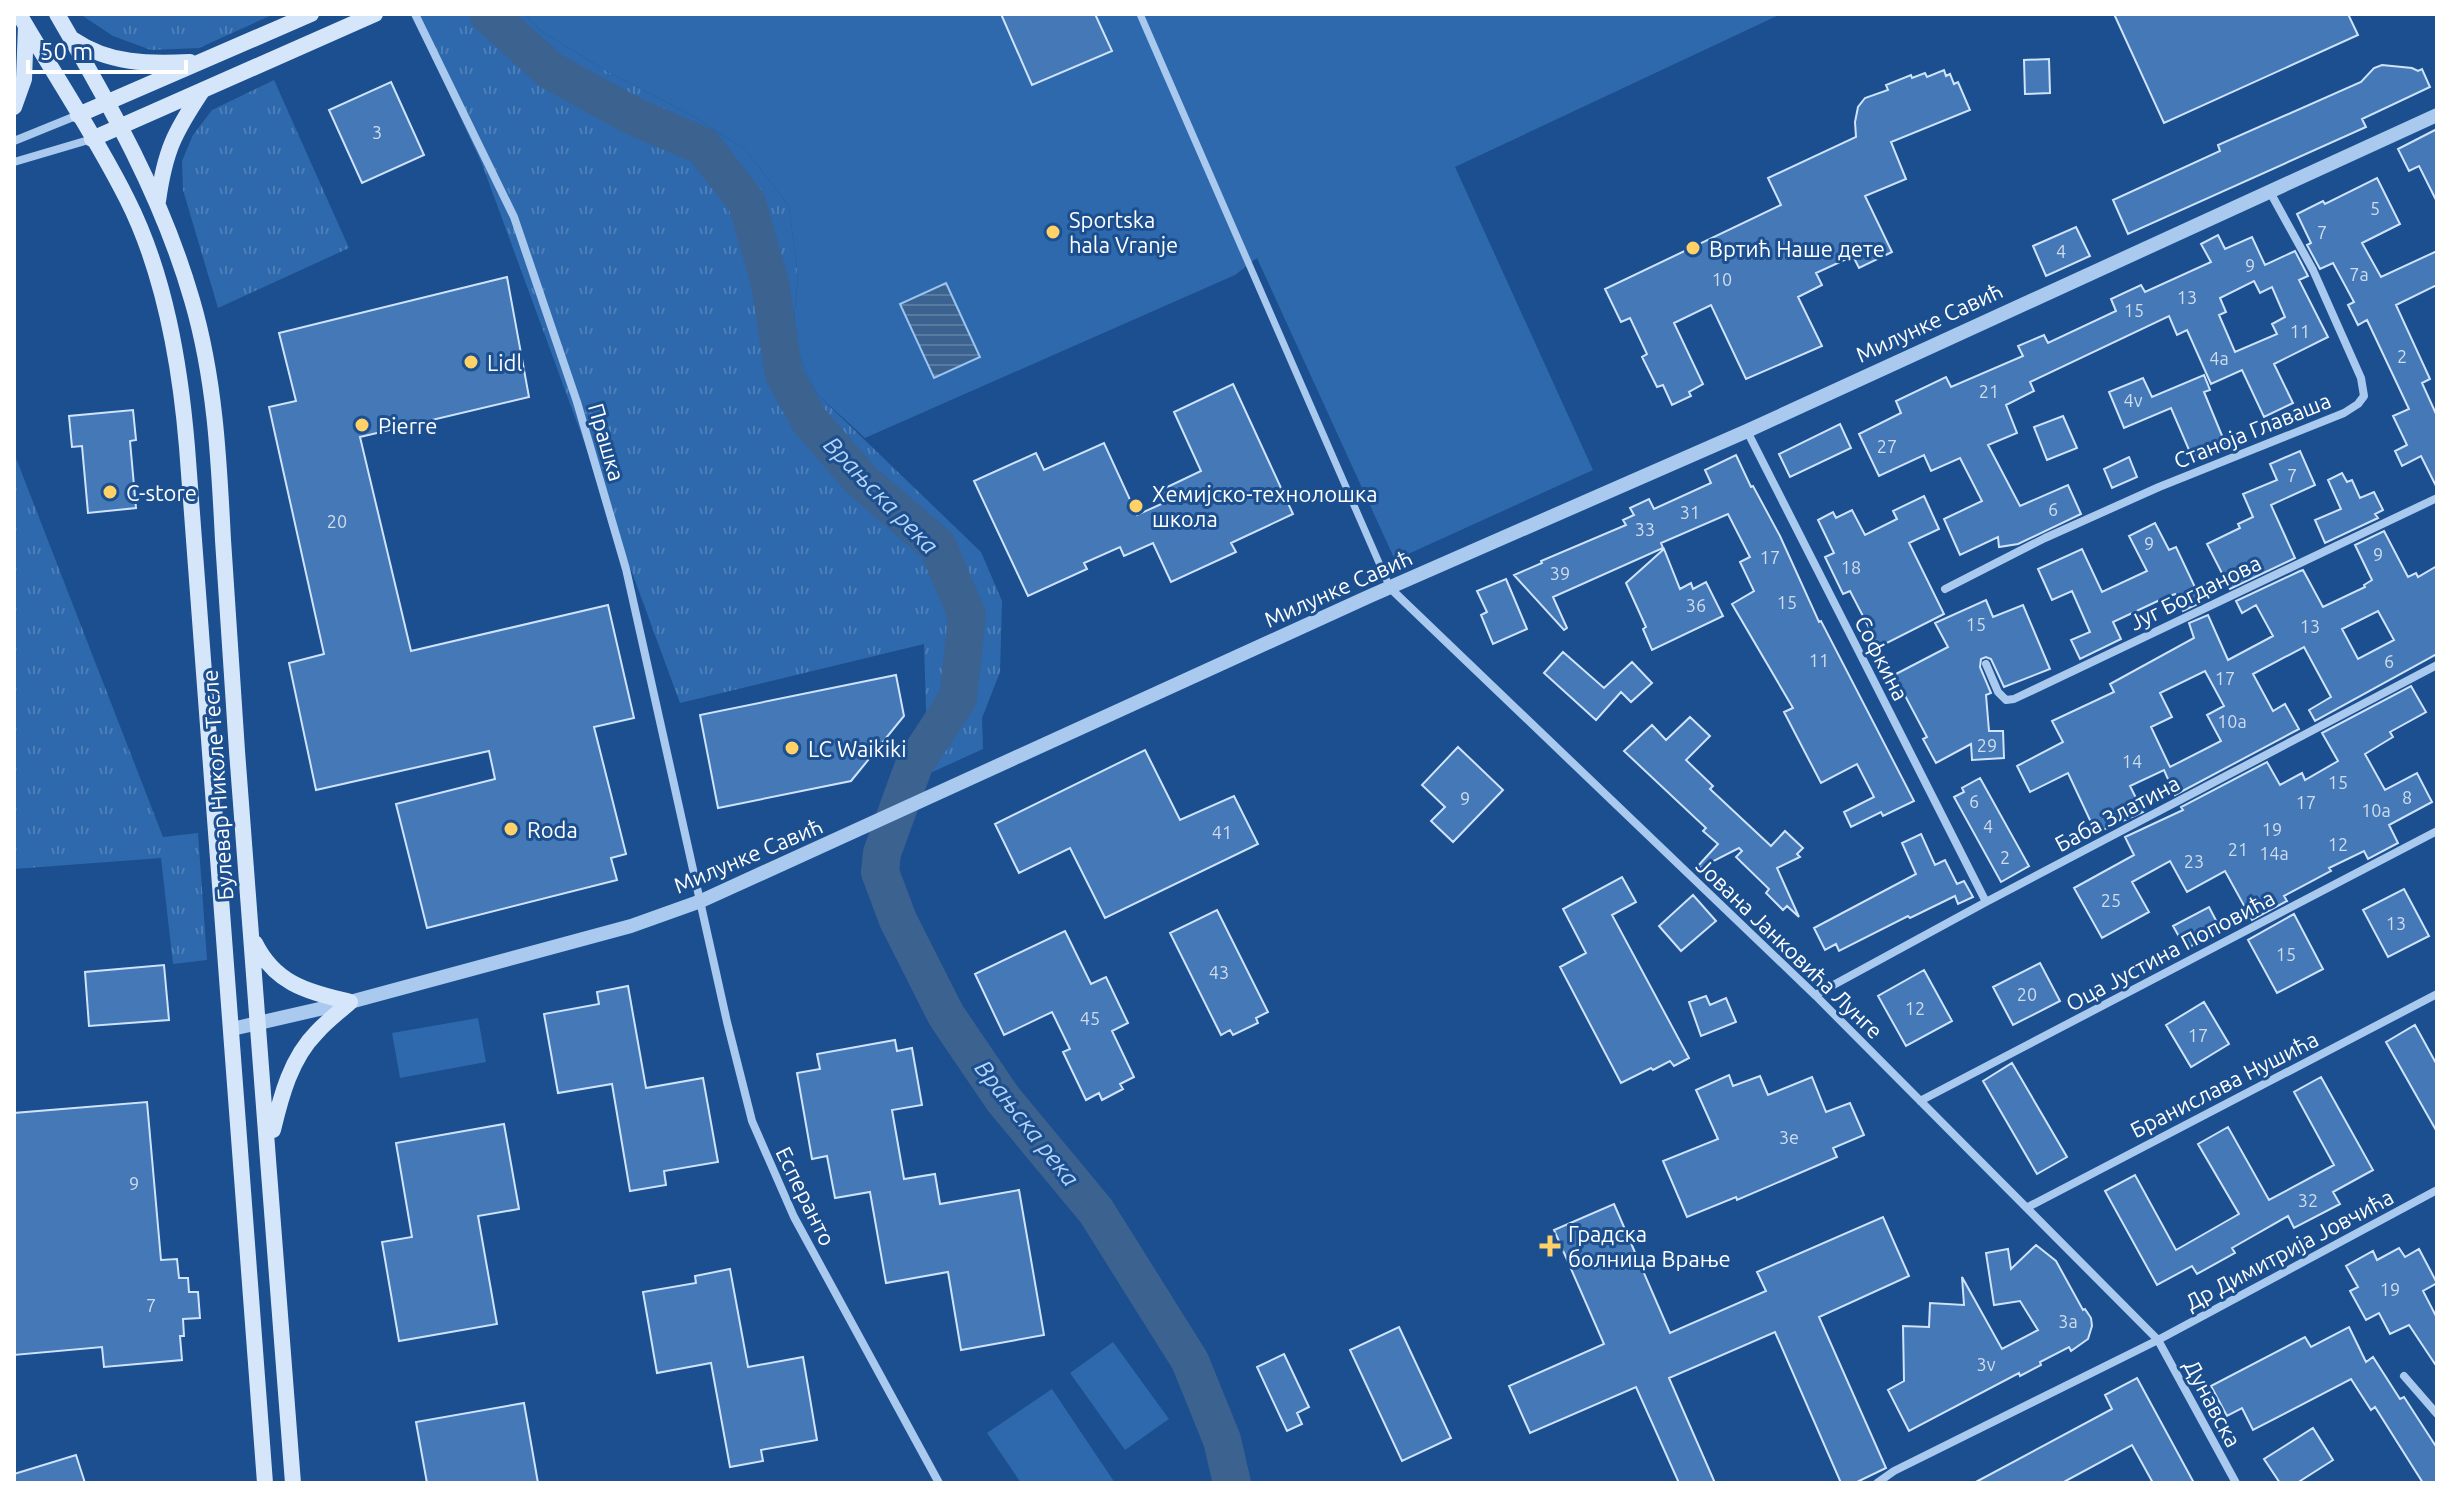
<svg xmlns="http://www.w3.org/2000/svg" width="2451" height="1497" font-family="Ubuntu,sans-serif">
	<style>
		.grass { fill: url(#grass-tufts) }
		.park { fill: #2e69ad }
		.water { fill: url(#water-rules); stroke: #9cc4f0; stroke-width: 2 }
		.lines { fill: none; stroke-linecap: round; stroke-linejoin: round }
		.river { stroke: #3c6290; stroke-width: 38 }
		.building { fill: #4478b7; stroke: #cfe3fa; stroke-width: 2; fill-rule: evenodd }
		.pedestrian { stroke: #a9c9ee; stroke-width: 7 }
		.minor { stroke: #a9c9ee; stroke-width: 8 }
		.tertiary { stroke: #a9c9ee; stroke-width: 14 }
		.secondary { stroke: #d6e6fa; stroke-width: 16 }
		.poi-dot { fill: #ffd166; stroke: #1b4f8f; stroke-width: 3 }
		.labels { text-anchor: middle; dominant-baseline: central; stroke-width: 6; stroke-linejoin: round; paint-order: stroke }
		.number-label { font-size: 18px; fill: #d0dded }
		.poi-label { font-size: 22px; fill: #fff; stroke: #1b4f8f; text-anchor: start }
		.street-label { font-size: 22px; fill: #fff; stroke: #1b4f8f }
		.water-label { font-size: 24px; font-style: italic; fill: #b5d3f5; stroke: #1b4f8f }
	</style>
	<defs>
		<pattern id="grass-tufts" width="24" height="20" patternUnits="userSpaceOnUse" patternTransform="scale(2)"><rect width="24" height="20" fill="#2e69ad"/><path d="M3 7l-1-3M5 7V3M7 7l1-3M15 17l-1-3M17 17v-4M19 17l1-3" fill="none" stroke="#4d80b9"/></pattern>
		<pattern id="water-rules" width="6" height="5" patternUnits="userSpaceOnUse" patternTransform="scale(2)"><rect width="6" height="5" fill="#3c6290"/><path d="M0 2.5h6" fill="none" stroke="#597aa1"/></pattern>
	</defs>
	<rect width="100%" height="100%" fill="#1b4f8f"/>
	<path class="grass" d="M80,14H274L199,48L151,50L113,36Z
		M424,14H525L541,31L610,73L691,115L745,149L789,206L798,278L792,340L817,394L981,552L1002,601L1000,672L982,718L983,749L928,774L924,644L680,703L482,164L414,18Z
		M274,80L349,248L218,308L183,190L182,161L193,135L212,110Z
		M14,453L163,837L198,833L207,960L173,964L161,858L14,869Z"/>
	<path class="park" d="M525,14H1781L1455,167L1593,470L1395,560L1257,258L1235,275L865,438L817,394L792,340L798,278L789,206L745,149L691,115L610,73L541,31Z
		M478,1018L486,1062L400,1078L392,1033Z
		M1113,1342L1169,1419L1125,1450L1070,1373Z
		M1052,1389L1115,1483H1021L987,1433Z"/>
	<path class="water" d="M946,283L980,357L934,378L900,304Z"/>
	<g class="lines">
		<path class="river" d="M488,14L551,71L635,117L703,146L747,203L770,283L784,374L809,420L862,481L938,546L967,616L958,698L914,765L882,853L880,872L898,920L946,1015L1003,1099L1096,1211L1190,1361L1222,1440L1232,1483"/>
	</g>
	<path class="building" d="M1001,14H1095L1112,51L1032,85Z
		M2114,14H2348L2358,35L2164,123Z
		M2049,59L2050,93L2025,94L2024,60Z
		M2382,65L2412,68L2418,71L2422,69L2430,87L2362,119L2366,127L2128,234L2113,200L2220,151L2218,145L2361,82L2374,68Z
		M1944,70L1946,76L1950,74L1954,84L1958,82L1970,110L1891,142L1906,179L1865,196L1892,252L1859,268L1853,256L1816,273L1822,285L1798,297L1822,346L1746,379L1711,305L1674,323L1703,384L1689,392L1691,396L1672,405L1663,385L1657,387L1642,357L1647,354L1630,318L1621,322L1605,289L1781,205L1768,178L1856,137L1855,122L1858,107L1865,98L1888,90L1886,85L1911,75L1912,78L1925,73L1927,77Z
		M391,82L424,155L362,183L329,110Z
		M2437,129V202L2419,166L2409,171L2398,149Z
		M2377,178L2400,224L2362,243L2381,277L2437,251V285L2396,305L2430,379L2422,383L2437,416V488L2421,456L2402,466L2395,451L2407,445L2393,416L2409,409L2367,320L2358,325L2348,305L2354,302L2333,263L2320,269L2307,245L2311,243L2297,214L2323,201L2325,204Z
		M2076,227L2090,256L2046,276L2033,246Z
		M2218,235L2225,249L2252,237L2265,265L2295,251L2308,276L2299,280L2328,337L2274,364L2293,403L2264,417L2242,370L2211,384L2187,330L2177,335L2169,316L2030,382L2034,391L2006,405L2017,433L1988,445L2020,506L2068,485L2081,514L2018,544L1999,547L1998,537L1960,555L1944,519L1982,501L1960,458L1931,471L1924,455L1879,476L1859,434L1901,413L1896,401L1946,377L1951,387L2023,356L2018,346L2044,335L2048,343L2116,311L2111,299L2141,285L2145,292L2211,262L2201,244ZM2254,281L2260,293L2272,287L2285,317L2272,324L2277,334L2235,352L2219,315L2226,312L2220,298Z
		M507,277L529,397L360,437L411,651L608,605L634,718L594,727L626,854L611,858L617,880L427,928L396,804L495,779L489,751L316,790L289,663L324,654L269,407L296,401L279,333Z
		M2204,375L2210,390L2204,392L2225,443L2192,457L2171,408L2124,428L2109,392L2143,378L2152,397Z
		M1233,384L1293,514L1231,543L1236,552L1171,582L1153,543L1124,556L1120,547L1084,563L1087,569L1028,596L974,481L1036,453L1044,470L1104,443L1137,515L1168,501L1163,489L1201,471L1174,412Z
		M133,410L136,440L130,441L136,508L88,513L82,446L72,447L69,416Z
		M2063,416L2077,448L2047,460L2034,427Z
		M1840,424L1851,448L1790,477L1779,454Z
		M2300,451L2315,485L2271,505L2295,558L2230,589L2207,544L2240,528L2238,524L2253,517L2243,494L2277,480L2270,464Z
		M1736,455L1751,487L1753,486L1780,536L1819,622L1821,621L1914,801L1883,816L1881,812L1851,827L1844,812L1874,797L1857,764L1821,783L1784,712L1793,708L1732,604L1754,591L1740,562L1750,557L1728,514L1661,543L1663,548L1553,597L1567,628L1564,630L1514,575L1542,563L1541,561L1626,525L1623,520L1634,515L1630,508L1649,499L1654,509L1711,483L1705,470Z
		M2129,457L2137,477L2112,488L2104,469Z
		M2342,473L2347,482L2352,480L2360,498L2374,492L2383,510L2375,514L2378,518L2325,543L2315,520L2341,509L2328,480Z
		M1924,496L1939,529L1909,543L1944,614L1879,647L1850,591L1843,594L1825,557L1834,553L1818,520L1833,512L1836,518L1852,510L1865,535L1897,519L1893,511Z
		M2155,523L2169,550L2176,547L2202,602L2183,611L2175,594L2162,599L2113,622L2121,639L2080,659L2071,640L2090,632L2072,591L2052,600L2038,569L2082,549L2102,592L2147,571L2129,536Z
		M2384,531L2408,577L2416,573L2418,577L2437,566V654L2315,721L2309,710L2331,697L2304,647L2253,674L2273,711L2285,704L2299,729L2175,795L2164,770L2130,786L2143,812L2096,833L2068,773L2030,792L2017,766L2063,742L2052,721L2114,692L2110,684L2194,638L2189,623L2208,615L2228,660L2273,636L2256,605L2242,613L2236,601L2300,571L2303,570L2323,607L2365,587L2364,585L2372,580L2355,545ZM2378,611L2394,640L2358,659L2342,629ZM2205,671L2224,706L2207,715L2221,741L2170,767L2151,727L2172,717L2160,693Z
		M1664,549L1680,589L1691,583L1693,589L1706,582L1723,616L1652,650L1643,629L1646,627L1626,583Z
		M1506,579L1527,629L1493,644L1481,615L1487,612L1477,591Z
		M1986,600L1993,617L2023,605L2050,669L2004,687L1991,659L1986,657L1981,659L1980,667L1991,693L1986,695L1989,731H2003L2004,758L1972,760L1971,744L1936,763L1923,739L1927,737L1894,675L1948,647L1935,623Z
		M1563,652L1604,688L1632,662L1652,683L1631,702L1621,692L1596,720L1544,673Z
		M896,675L904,716L851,781L718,808L700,715Z
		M2411,686L2426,712L2390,732L2393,737L2365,754L2385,790L2417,773L2432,802L2389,825L2398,843L2368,859L2364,851L2329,868L2331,871L2284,896L2287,901L2252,920L2225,871L2187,892L2170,861L2132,882L2149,912L2102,938L2074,888L2134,855L2125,837L2183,810L2181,807L2267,762L2280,785L2302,773L2305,780L2338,761L2322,733Z
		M1690,717L1710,736L1686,760L1713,786L1710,789L1771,846L1785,831L1803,848L1797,854L1800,857L1777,868L1799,917L1787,906L1783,910L1766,893L1769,889L1736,857L1742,851L1739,848L1698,869L1697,867L1718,844L1703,831L1706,828L1624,751L1652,725L1666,740Z
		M1458,747L1503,790L1453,842L1431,821L1445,807L1422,785Z
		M1145,750L1180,820L1234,796L1258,844L1105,918L1070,848L1019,873L995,824Z
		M1980,778L2029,866L2001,882L1954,797L1964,792L1962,788Z
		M1921,834L1935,865L1945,860L1957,884L1964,881L1973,897L1958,904L1955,896L1910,918L1908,916L1839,951L1836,944L1825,950L1814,928L1916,874L1902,843Z
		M1622,877L1636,902L1612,915L1689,1058L1674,1066L1670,1061L1653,1070L1651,1068L1621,1083L1560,967L1586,953L1563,909Z
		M2404,889L2429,936L2388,957L2363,910Z
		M1693,895L1716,921L1681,951L1659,926Z
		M2209,907L2221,930L2186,949L2173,926Z
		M1217,910L1268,1012L1256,1018L1258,1023L1233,1035L1230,1030L1221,1035L1170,933Z
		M2294,914L2323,969L2277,993L2248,940Z
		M1065,931L1091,984L1106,977L1128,1023L1112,1031L1134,1077L1120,1084L1123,1089L1102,1100L1099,1093L1086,1100L1063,1052L1070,1049L1052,1012L1004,1035L975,974Z
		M2040,963L2060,1001L2013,1025L1993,987Z
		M164,965L169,1020L89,1026L85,972Z
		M1924,970L1952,1021L1906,1046L1878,996Z
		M628,986L646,1088L703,1078L718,1162L664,1171L666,1185L630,1191L612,1084L558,1093L544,1014L599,1004L597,992Z
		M1706,996L1710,1005L1726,998L1736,1022L1701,1036L1689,1002Z
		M2204,1002L2229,1044L2191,1067L2166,1025Z
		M2415,1025L2437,1065V1132L2386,1042Z
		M895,1040L897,1051L912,1048L922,1105L892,1110L904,1179L935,1174L940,1204L1019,1190L1044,1335L961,1350L948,1272L886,1283L870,1192L835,1198L827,1156L812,1159L797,1073L820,1069L817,1054Z
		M2012,1063L2067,1157L2037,1174L1983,1081Z
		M1729,1075L1733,1086L1760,1076L1768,1095L1812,1077L1826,1112L1850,1103L1864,1135L1833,1148L1837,1157L1737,1200L1736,1197L1687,1217L1663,1161L1718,1139L1696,1090Z
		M2321,1077L2373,1170L2333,1192L2340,1204L2294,1228L2288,1216L2232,1248L2235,1253L2197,1274L2192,1266L2157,1285L2105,1191L2135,1175L2176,1250L2239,1214L2198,1144L2228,1127L2269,1200L2334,1165L2294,1092Z
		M147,1102L161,1260L177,1259L179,1278H188L189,1292H198L200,1318L183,1319L184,1336H180L182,1360L104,1367L102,1347L14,1355V1113Z
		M504,1124L519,1209L478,1216L497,1324L399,1341L382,1242L412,1237L396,1143Z
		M1614,1204L1670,1333L1766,1291L1757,1272L1883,1217L1909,1276L1819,1317L1886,1468L1855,1483H1841L1775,1332L1669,1378L1715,1483H1679L1636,1387L1530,1433L1509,1386L1604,1344L1554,1230Z
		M2036,1245L2056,1261L2083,1310L2085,1309L2091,1318L2092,1326L2088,1339L2071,1351L2069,1347L2040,1362L2041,1365L2020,1376L2019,1373L1909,1431L1888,1390L1904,1381L1903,1326L1929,1327L1930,1303L1964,1305L1962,1277L2002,1349L2038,1330L2020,1301L1994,1305L1986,1253L2008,1249L2011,1269Z
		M2399,1248L2405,1257L2419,1249L2437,1283L2423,1291L2437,1318V1367L2409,1325L2390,1334L2379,1313L2366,1320L2350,1291L2358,1287L2346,1266L2373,1251L2377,1260Z
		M730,1269L748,1367L803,1357L817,1440L761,1450L763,1461L730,1467L711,1363L657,1373L643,1292L696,1283L695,1276Z
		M1399,1327L1451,1438L1402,1461L1350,1350Z
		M2349,1327L2366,1362L2373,1357L2400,1399L2404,1397L2437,1448V1483H2423L2375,1407L2371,1410L2351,1379L2253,1430L2242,1408L2227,1416L2211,1386L2305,1337L2311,1347Z
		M1284,1354L1309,1407L1297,1413L1302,1424L1287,1431L1257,1367Z
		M2137,1378L2194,1483H2153L2132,1445L2062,1483H1974L2112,1409L2105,1395Z
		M524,1403L538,1483H427L416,1422Z
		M2313,1428L2333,1460L2297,1483H2280L2264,1459Z
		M76,1455L85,1483H14V1474Z"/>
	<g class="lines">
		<path class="pedestrian" d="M1140,14L1390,588"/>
		<path class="minor" d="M415,14L514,217L577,402L626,569L727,1022L752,1121L794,1217L939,1483
			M14,141L78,115
			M14,162L92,139
			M1747,431L1986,902
			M1390,588L1815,995L2158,1340L2236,1483
			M1945,589L2045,538L2159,487L2344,413L2358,404L2364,396L2361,378L2313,270L2270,192
			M1986,664L1998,692L2006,700L2014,699L2437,498
			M1815,995L1986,902L2437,665
			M1920,1101L2437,831
			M2028,1207L2437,994
			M2404,1376L2437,1414
			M1877,1483L1894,1471L2158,1340L2437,1190"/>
		<path class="tertiary" d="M232,1029L350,1002L631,926L701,901L1370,596L1747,431L2437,115"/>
		<path class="secondary" d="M19,14C55,76 95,135 127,199C165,274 180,364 187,447L265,1483
			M57,14C111,107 162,196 192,300C215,378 219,460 223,540C227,610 233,681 237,751C254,995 275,1239 293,1483
			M74,40C109,64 149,64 190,62
			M14,107L24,79L26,26
			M78,115L311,14
			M92,139L375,14
			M158,201C165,151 174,133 202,91
			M255,943C276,985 308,991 350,1002
			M273,1130C281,1096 291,1058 317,1032C327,1021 339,1012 350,1002"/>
	</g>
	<g class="poi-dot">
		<circle cx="1053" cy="232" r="8"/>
		<circle cx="1693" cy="248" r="8"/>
		<circle cx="471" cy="362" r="8"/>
		<circle cx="362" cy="425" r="8"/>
		<circle cx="110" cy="492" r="8"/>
		<circle cx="1136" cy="506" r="8"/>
		<circle cx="792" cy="748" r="8"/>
		<circle cx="511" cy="829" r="8"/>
		<path d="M1546 1234h8v8h8v8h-8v8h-8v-8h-8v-8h8z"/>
	</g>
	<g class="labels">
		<g class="number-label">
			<text x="377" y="132">3</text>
			<text x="2375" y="208">5</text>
			<text x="2322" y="232">7</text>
			<text x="2061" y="251">4</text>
			<text x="2250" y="265">9</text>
			<text x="2359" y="274">7a</text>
			<text x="1722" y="279">10</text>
			<text x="2187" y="297">13</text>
			<text x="2134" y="310">15</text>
			<text x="2300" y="331">11</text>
			<text x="2402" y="356">2</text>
			<text x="2219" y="358">4a</text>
			<text x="1989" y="391">21</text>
			<text x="2133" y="400">4v</text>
			<text x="1887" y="446">27</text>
			<text x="2292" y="475">7</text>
			<text x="2053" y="509">6</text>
			<text x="1690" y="512">31</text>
			<text x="337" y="521">20</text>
			<text x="1645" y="529">33</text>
			<text x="2149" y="543">9</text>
			<text x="2378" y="554">9</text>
			<text x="1770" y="557">17</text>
			<text x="1851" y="567">18</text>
			<text x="1560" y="573">39</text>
			<text x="1787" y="602">15</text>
			<text x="1696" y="605">36</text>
			<text x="1976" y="624">15</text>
			<text x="2310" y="626">13</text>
			<text x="1819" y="660">11</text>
			<text x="2389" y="661">6</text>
			<text x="2225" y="678">17</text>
			<text x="2232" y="721">10a</text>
			<text x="1987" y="745">29</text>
			<text x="2132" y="761">14</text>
			<text x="2338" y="782">15</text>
			<text x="2407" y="797">8</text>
			<text x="1465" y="798">9</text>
			<text x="1974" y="801">6</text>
			<text x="2306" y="802">17</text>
			<text x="2376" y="810">10a</text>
			<text x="1988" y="826">4</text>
			<text x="2272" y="829">19</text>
			<text x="1222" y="832">41</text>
			<text x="2338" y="844">12</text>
			<text x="2238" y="849">21</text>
			<text x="2274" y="853">14a</text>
			<text x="2005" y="857">2</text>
			<text x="2194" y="861">23</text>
			<text x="2111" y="900">25</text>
			<text x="2396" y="923">13</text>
			<text x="2286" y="954">15</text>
			<text x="1219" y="972">43</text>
			<text x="2027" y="994">20</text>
			<text x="1915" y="1008">12</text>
			<text x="1090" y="1018">45</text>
			<text x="2198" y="1035">17</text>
			<text x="1789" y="1137">3e</text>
			<text x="134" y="1183">9</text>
			<text x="2308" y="1200">32</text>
			<text x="2390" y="1289">19</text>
			<text x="151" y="1305">7</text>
			<text x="2068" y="1321">3a</text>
			<text x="1986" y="1364">3v</text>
		</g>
		<g class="poi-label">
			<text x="1069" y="219">Sportska<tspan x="1069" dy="25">hala Vranje</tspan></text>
			<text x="1709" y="248">Вртић Наше дете</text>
			<text x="487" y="362">Lidl</text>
			<text x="378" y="425">Pierre</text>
			<text x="126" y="492">C-store</text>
			<text x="1152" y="493">Хемијско-технолошка<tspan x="1152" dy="25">школа</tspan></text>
			<text x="808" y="748">LC Waikiki</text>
			<text x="527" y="829">Roda</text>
			<text x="1568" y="1233">Градска<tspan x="1568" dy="25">болница Врање</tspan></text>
		</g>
		<g class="street-label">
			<text transform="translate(1929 322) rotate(-25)">Милунке Савић</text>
			<text transform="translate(2252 430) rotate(-22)">Станоја Главаша</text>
			<text transform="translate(607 442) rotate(74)">Прашка</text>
			<text transform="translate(1338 588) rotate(-24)">Милунке Савић</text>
			<text transform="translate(2195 592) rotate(-26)">Југ Богданова</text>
			<text transform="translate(1882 658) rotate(63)">Софкина</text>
			<text transform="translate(217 785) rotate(-94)">Булевар Николе Тесле</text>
			<text transform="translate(2117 813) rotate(-28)">Баба Златина</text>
			<text transform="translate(748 855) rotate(-23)">Милунке Савић</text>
			<text transform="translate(1790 948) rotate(44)">Јована Јанковића Лунге</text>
			<text transform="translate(2170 950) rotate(-28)">Оца Јустина Поповића</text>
			<text transform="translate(2224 1084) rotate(-27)">Бранислава Нушића</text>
			<text transform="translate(806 1196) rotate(64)">Есперанто</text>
			<text transform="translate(2289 1249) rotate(-28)">Др Димитрија Јовчића</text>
			<text transform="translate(2213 1403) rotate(62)">Дунавска</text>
		</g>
		<g class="water-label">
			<text transform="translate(881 495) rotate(46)">Врањска река</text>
			<text transform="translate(1027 1123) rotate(52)">Врањска река</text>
		</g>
	</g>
	<rect width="2451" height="1497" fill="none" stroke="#ffffff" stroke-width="32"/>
	<path d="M28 60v12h158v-12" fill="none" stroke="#ffffff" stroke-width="4"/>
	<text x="40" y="60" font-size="24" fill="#ffffff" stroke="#1b4f8f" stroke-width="6" paint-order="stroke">50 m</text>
</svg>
